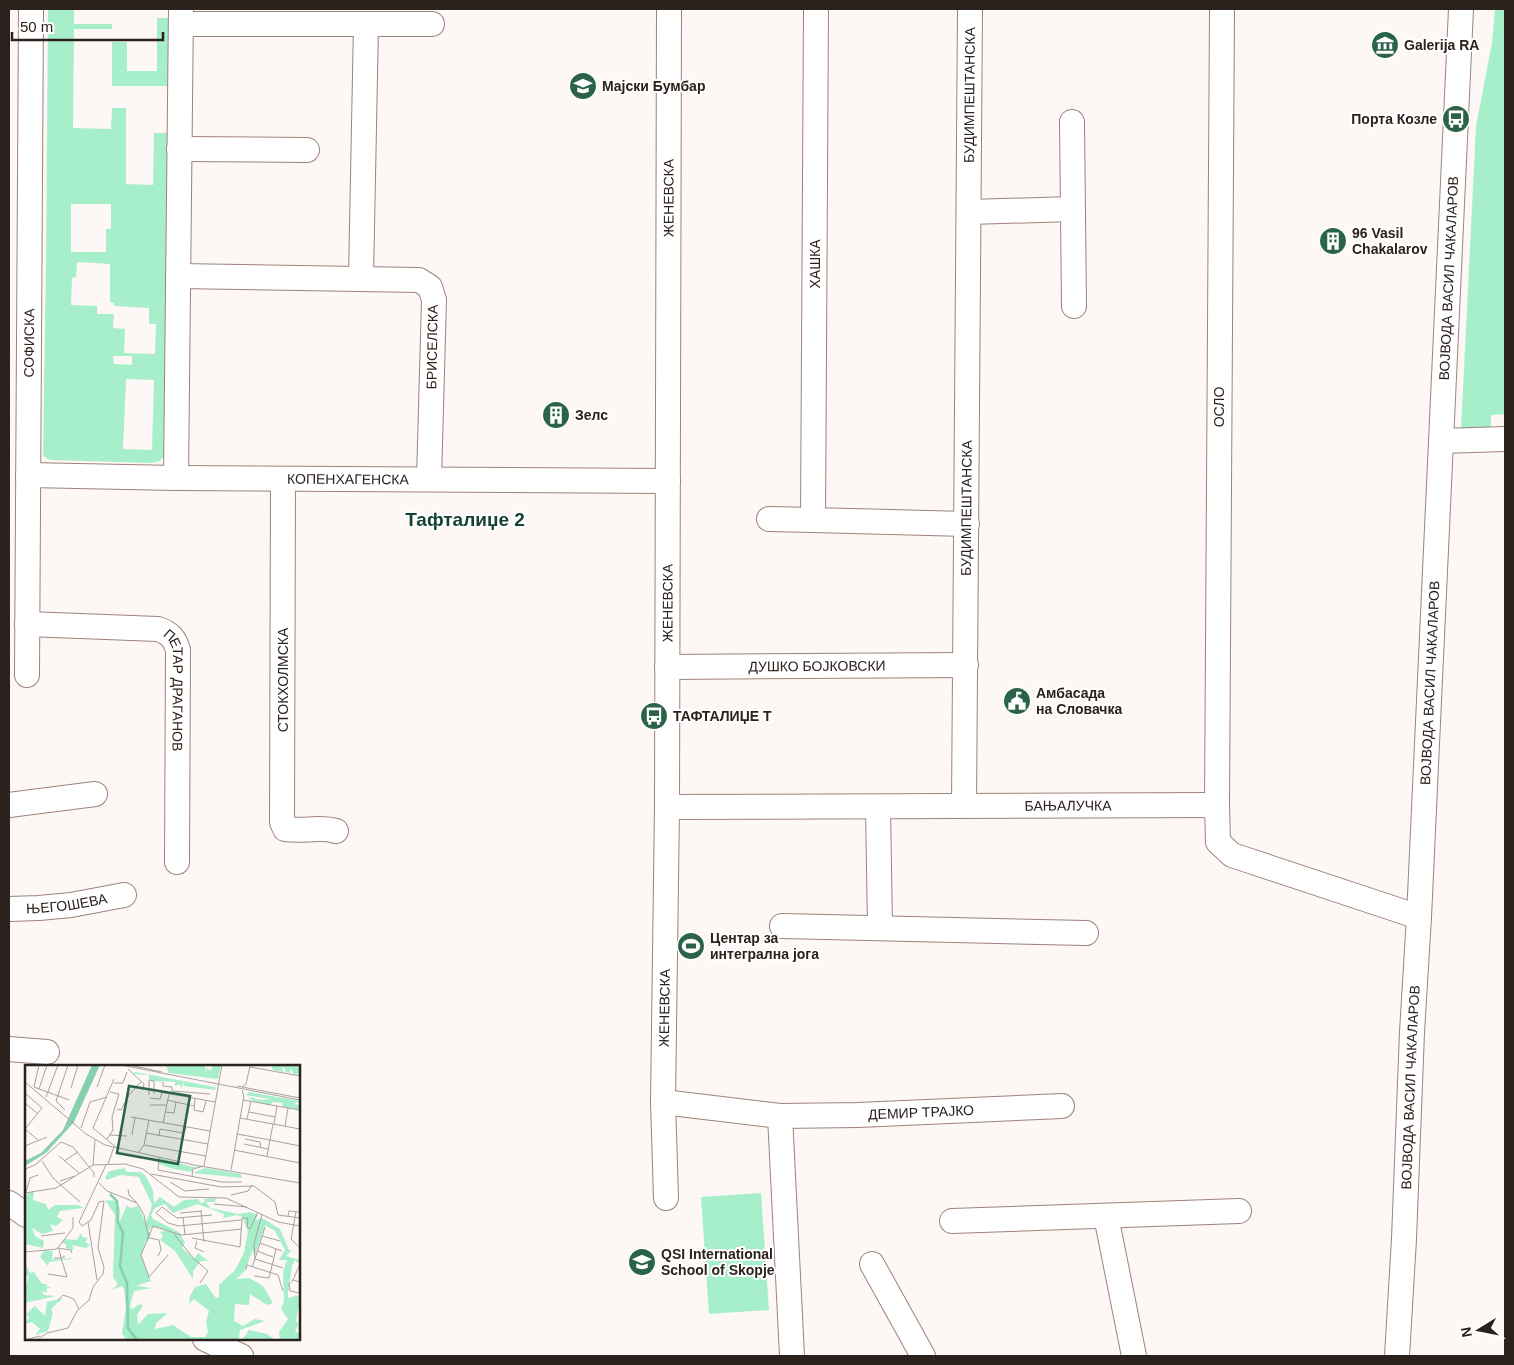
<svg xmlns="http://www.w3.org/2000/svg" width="1514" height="1365" font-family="Arial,sans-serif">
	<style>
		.green { fill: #a7efcb; fill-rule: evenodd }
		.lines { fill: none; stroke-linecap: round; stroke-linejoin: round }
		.minor-casing { stroke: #9d837a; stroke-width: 26 }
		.minor { stroke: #fff; stroke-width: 24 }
		.labels { text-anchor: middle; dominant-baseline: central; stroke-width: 4; stroke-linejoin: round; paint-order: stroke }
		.poi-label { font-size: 14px; font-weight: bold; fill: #2b211d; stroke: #fff; text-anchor: start }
		.street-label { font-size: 14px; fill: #2b211d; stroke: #fff }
		.district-label { font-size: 19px; font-weight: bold; fill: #164330; stroke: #fff }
		.inset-river { fill: none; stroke: #86d0ac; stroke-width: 2.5 }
		.inset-road { fill: none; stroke: #a9a19f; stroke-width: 1 }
		.view { fill: #2b624a; fill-opacity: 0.15; stroke: #2b624a; stroke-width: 2.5 }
		.inset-edge { fill: none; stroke: #2b211d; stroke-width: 2.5 }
	</style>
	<rect width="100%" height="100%" fill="#fdf7f5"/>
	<path class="green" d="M48,9H74V24H112V29H74L73,128L111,129L112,108H126V184L153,185L154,133H170L165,455L160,461L152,463L50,460L43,456L46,262ZM71,204H111V229H106V252H71ZM77,262L110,264V302L114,303V306L149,308V324H156L155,354L124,353L125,329L113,328L114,314H97V306L71,305L72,278L76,277ZM113,356H132V365L114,364ZM126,379L154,380L152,450L123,449Z
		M1495,9H1505V414L1491,415V431L1461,430L1476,126L1492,43Z
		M157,18H171L170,86H112V42H127V71H157Z
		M761,1193L769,1310L709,1314L701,1197Z"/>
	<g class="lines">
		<g class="minor-casing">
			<g id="minor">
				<path d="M816,9L813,520L967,524"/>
				<path d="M1222,9L1217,805L1218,842L1232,855L1419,917"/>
				<path d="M181,24H432"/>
				<path d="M1072,122L1074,306"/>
				<path d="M179,149L307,150"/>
				<path d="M969,212L1073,209"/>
				<path d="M178,276L419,280L430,287L434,300L429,479"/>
				<path d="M361,278L366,24"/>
				<path d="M1441,441L1505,439"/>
				<path id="s1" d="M28,475L176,478L668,481"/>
				<path d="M176,478L181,9"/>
				<path d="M283,479L282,822L285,829C302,832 320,826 336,831"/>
				<path d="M769,519L813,520"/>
				<path id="s2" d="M27,624L158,629C170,633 175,639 178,650L177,862"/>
				<path id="s3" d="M667,667L966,665"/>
				<path id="s4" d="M27,675L31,9"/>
				<path d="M9,805L95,794"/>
				<path id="s5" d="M964,806L970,9"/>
				<path id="s6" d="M667,807L1217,805"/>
				<path d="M878,807L880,928"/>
				<path id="s7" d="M9,909L39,908L71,905L124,895"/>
				<path d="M782,926L1086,933"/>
				<path d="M9,1049L47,1052"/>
				<path id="s8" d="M663,1102L780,1116L858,1115L1062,1106"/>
				<path d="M780,1116L792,1356"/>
				<path id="s9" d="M666,1198L663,1102L667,807L669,9"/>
				<path d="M9,1203L26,1215"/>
				<path d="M1106,1216L1134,1356"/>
				<path d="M952,1221L1239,1211"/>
				<path d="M872,1264L923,1356"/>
				<path d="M205,1339L241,1356"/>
				<path id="s10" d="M1397,1356L1404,1239L1412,1032L1419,917L1461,9"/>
			</g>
		</g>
		<use href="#minor" class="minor"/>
	</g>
	<defs>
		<g id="museum-disc" transform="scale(1.4375)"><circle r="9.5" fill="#2b624a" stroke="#fff"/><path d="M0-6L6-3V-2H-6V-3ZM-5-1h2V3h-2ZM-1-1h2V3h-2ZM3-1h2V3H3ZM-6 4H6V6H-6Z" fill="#fff"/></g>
		<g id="school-disc" transform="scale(1.4375)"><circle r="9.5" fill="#2b624a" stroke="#fff"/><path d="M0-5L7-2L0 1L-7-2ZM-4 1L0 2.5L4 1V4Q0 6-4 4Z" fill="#fff"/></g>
		<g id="bus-disc" transform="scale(1.4375)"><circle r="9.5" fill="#2b624a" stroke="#fff"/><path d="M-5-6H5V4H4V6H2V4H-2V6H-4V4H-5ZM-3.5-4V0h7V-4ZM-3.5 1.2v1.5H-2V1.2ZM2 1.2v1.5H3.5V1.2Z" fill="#fff"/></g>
		<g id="building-disc" transform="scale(1.4375)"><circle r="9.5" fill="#2b624a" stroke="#fff"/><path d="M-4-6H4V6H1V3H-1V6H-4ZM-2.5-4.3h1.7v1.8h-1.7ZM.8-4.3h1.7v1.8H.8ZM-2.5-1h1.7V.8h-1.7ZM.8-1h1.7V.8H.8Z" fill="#fff"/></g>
		<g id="civic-disc" transform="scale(1.4375)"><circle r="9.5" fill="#2b624a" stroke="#fff"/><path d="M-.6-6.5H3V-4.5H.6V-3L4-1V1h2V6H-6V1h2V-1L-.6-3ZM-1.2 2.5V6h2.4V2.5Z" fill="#fff"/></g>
		<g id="stadium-disc" transform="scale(1.4375)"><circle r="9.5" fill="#2b624a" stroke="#fff"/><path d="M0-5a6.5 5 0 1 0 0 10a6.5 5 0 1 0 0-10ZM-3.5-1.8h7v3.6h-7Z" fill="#fff"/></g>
	</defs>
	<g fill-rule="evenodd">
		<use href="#museum-disc" x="1385" y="45"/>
		<use href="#school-disc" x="583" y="86"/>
		<use href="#bus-disc" x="1456" y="119"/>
		<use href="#building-disc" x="1333" y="241"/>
		<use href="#building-disc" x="556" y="415"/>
		<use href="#civic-disc" x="1017" y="701"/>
		<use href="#bus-disc" x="654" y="716"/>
		<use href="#stadium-disc" x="691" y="946"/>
		<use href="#school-disc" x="642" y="1262"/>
	</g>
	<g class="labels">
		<g class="poi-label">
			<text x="1404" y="45">Galerija RA</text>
			<text x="602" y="86">Мајски Бумбар</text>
			<text x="1437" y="119" text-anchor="end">Порта Козле</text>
			<text x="1352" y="233">96 Vasil<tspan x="1352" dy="16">Chakalarov</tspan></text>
			<text x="575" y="415">Зелс</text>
			<text x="1036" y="693">Амбасада<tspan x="1036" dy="16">на Словачка</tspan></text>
			<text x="673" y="716">ТАФТАЛИЏЕ Т</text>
			<text x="710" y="938">Центар за<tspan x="710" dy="16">интегрална јога</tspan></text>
			<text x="661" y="1254">QSI International<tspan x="661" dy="16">School of Skopje</tspan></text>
		</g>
		<g class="street-label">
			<text stroke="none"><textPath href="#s5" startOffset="711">БУДИМПЕШТАНСКА</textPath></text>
			<text stroke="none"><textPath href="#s9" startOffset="1000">ЖЕНЕВСКА</textPath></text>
			<text transform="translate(815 264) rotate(-90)">ХАШКА</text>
			<text stroke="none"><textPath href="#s10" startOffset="1079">ВОЈВОДА ВАСИЛ ЧАКАЛАРОВ</textPath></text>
			<text stroke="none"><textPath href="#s4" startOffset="332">СОФИСКА</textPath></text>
			<text transform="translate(432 347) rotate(-89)">БРИСЕЛСКА</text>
			<text transform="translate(1219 407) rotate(-90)">ОСЛО</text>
			<text stroke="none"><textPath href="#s1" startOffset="320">КОПЕНХАГЕНСКА</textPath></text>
			<text stroke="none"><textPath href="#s5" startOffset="298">БУДИМПЕШТАНСКА</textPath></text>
			<text stroke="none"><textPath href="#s9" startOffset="595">ЖЕНЕВСКА</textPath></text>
			<text stroke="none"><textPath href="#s3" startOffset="150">ДУШКО БОЈКОВСКИ</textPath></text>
			<text transform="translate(283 680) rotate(-90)">СТОКХОЛМСКА</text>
			<text stroke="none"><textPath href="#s10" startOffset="674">ВОЈВОДА ВАСИЛ ЧАКАЛАРОВ</textPath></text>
			<text stroke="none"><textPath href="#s2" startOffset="201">ПЕТАР ДРАГАНОВ</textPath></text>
			<text stroke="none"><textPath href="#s6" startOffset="401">БАЊАЛУЧКА</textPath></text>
			<text stroke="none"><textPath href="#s7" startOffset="58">ЊЕГОШЕВА</textPath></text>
			<text stroke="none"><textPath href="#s9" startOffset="190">ЖЕНЕВСКА</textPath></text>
			<text stroke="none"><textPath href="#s10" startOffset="269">ВОЈВОДА ВАСИЛ ЧАКАЛАРОВ</textPath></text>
			<text stroke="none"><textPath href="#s8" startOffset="259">ДЕМИР ТРАЈКО</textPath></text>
		</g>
		<g class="district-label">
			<text x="465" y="519">Тафталиџе 2</text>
		</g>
	</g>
	<g transform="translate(25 1065)">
		<rect width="275" height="275" fill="#fdf7f5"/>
		<path d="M161,0H180L181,8L182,3L186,6L187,0H196L193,14L144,8L141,1ZM246,0H275V10L268,9V7L265,3L266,8L260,7L261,5L257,1L258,7L248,5ZM110,7L190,22L191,25L159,21L158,17L157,23L154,19L150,21V17L129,16L124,14V10L108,9ZM224,27L275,36L269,39L275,40V45L258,42L257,38L247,37L246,40L228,36L223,32L236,35L245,34L221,30ZM134,93L164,101L174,103H168L167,107L149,104L134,99ZM100,103L101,107H115L120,110L128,125L129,138L135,132L149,142L159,135L173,134L175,138L180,137L179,134L191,133L190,137H181L185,143L213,149L225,147L233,150L230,156L237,153L255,164L264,185H267L261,191L275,195V199L270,195L267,201L263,228V233L273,230L275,235L271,256L274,259L270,266L275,269V275H255L254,267L263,254L256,244L259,236L258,207L262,195H254L260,185L250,166L240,160L229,193L228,184L220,206L211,214L224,213L238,221L248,238L242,240L225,229L224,240L210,239L209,256L213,258L218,261L230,254L240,256L215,265L214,273L217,275H101L97,268L101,243L99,224L97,221L87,225L93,219L88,212L90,150L80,135L91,136L95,144L94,158L102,140L105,143L113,141L121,158L127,140L114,112L95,110L82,115L80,113L84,106ZM140,139L148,148L173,139L199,149L198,153L203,152V149L204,152L212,150L217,152L223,166L219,188L210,205L194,220V233L190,232L181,219L170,222L165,231L164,239L169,234L184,246L181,257L183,267L180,272H166L148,260L130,264L131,258L142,249L140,248L123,249L113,260L112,250L118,241L115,239L107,244L105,241L109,226L127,223L111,221L126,216L116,191L120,178L118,174L121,178L125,173L126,168L123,166L127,162L143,165L135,167L138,171L135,175L150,186L168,214V206L176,196H183L173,188L169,194L157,183L160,178L154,167L128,154L126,150L130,143ZM180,103L216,109L217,113L168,108ZM9,126L8,135L21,139L23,145L30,140H53L59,143L35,146L32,152L38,155L31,161L25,159L28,166L17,169L7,163L10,171L19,176L18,183L0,179V130ZM56,168L57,172L63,173L60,177L65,180L61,183L47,180L49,185L41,183V179L36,178L39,174L52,175ZM19,185L28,186L27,194L51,193L24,197L23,201L15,192ZM0,198L5,208L9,207L16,218L23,220L21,222H26L21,224L22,228L17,226L19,230L31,231L0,238V221L4,212L0,209ZM38,233L26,244L28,248L23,266L10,270L15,264L7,257L0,259L4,252L1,249L10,241L20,251L22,237ZM224,265L242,269L250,275H217Z" fill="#a7efcb" fill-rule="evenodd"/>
		<path d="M67,0H75L49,57L22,87L0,101V96L16,88L38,65Z" fill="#86d0ac"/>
		<path class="inset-river" d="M85,129L92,136L93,157L98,168L95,201L102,218L103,263L112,275"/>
		<path class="inset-road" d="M14,0L9,22L44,35M96,0L275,35M104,0L137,7M225,2L275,11M103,4L119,19L118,25M89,14L68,63L92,83M0,17L61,69L80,80L169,100L275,118M138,17V21L147,22V26M89,18H98L102,7M212,21L275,33M72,22L80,0M217,22L221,19L225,1M46,23L53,0M14,24L22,0M147,26L185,29M135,27L190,37M0,28L17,43L0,64M124,30V15L129,16V29M21,32L33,0M125,33L135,34L137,28M170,34L169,45L178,47L181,36M142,35L169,41M218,35L275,45M0,38L13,49M125,40H141M92,44L96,45L104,30L116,17M40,45L31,36L43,0M140,47L149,48L151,37M224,47L250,52M106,52L185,66M215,53L275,64M222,54L226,36M138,58L144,29M249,59L252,41M260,61L263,43M56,63L65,37L82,32M0,64L13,75M121,68L183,79M212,69L245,75M85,70L102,71M107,70L110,52M134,71L135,64L159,68L161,62M82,74L88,65L87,52L94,29L85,27M220,74L235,77L236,83M245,75L275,81M219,79L243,84M119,80L181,91M0,81L22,72M209,85L275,98M113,88L119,80L124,55M34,91L54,108M242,91L248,59M134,92L133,105L197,117H217M17,96L28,113L55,137M39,96L53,87M83,99L89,82M68,100L70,75M179,101L197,0M0,104L10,100L36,77L48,82L69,108V112M206,105L219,31L217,25M126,109L196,122L229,121L250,137L253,150L275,153M167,111L168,104L179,101M35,116L50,111M145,117L160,126L184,124M74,118L82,126L112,138L104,130L103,124M1,127L5,113L13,110M0,128L31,123L68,100L100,99L118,104L154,132L201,133L253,157L275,161M206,130L223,126L227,120M112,138L119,150L124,174M189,139L222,142M176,146L179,177M271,147L266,174L275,183M155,148L177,146M237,149L229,179L230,194L240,162M187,150L152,153L137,142L131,148L143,158L154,161L216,155M263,151L264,146L275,147M158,153L160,169M63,157L72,215M149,169L168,193L183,206L175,218M16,171L40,168M237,171L255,176M125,173L134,175L136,185L133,191M167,173L215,182L217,153H223L222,162L225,164L233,147M172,176L170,183L179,187M235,178L257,186M32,183L46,185L47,188M232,186L248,192M0,187L32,184L48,163V152M143,190L124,212L116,190L128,161L156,170L217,164M29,193H36L34,184M275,199L268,215L275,217M227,202L230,194L258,203M221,204L222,200L253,210L258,226M23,209L42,212L36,193L40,191M229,211L244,213L251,184M268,215L264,219L265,226L275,228M33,235L38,230L49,234L54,244M0,275L15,271M12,275L22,268L43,263L52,246L64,235L68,222L78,209L79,202L73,183L79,136L74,137L66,155L57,161L54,157L81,100"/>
		<path class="view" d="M104,21L165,31L153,99L92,88Z"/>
		<rect width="275" height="275" class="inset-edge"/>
	</g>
	<rect width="1514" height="1365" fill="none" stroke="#2b211d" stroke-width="20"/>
	<g transform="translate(1479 1330) rotate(260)" stroke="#ffffff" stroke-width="4" paint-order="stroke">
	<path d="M0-4L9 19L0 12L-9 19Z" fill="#2b211d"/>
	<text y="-8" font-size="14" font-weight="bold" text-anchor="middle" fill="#2b211d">N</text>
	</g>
	<path d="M12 32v8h151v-8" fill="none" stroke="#2b211d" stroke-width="2.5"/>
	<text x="20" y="32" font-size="15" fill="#2b211d" stroke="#ffffff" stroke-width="4" paint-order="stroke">50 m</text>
</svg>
